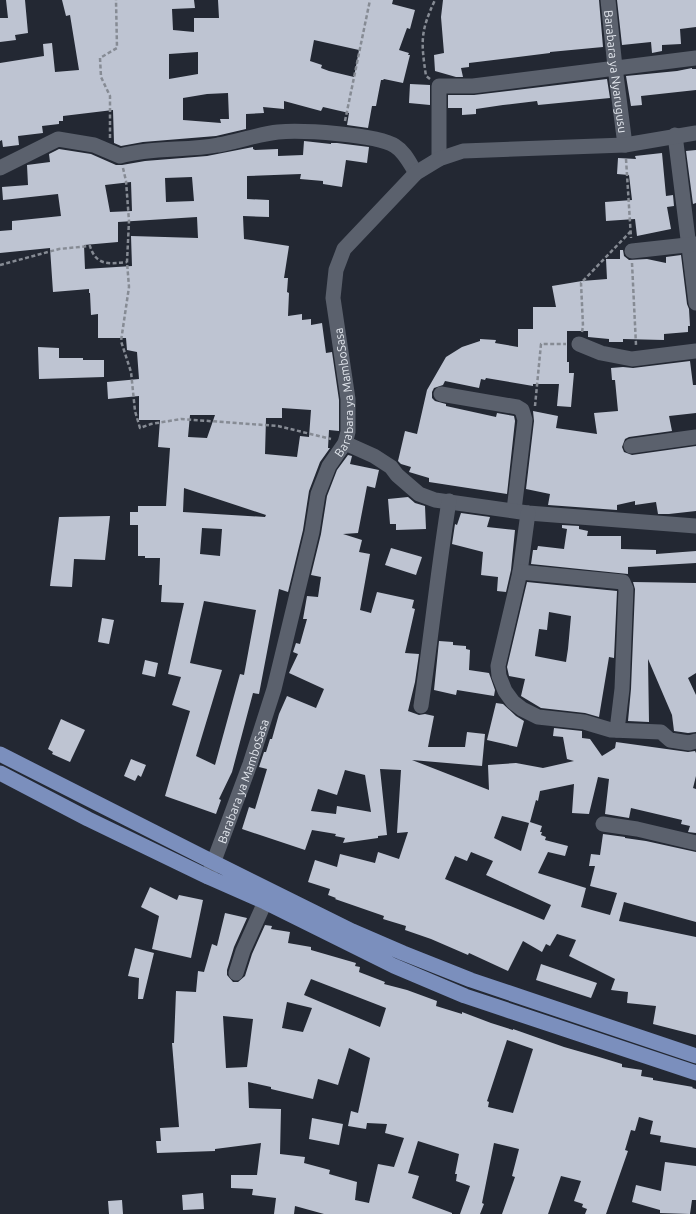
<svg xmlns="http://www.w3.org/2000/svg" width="696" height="1214" font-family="Ubuntu,sans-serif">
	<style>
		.building { fill: #bec4d2; fill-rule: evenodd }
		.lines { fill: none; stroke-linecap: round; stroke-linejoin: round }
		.path { stroke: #868b94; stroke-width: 2.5; stroke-dasharray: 4 2.5; stroke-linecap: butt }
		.minor { stroke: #5b616d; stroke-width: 15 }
		.major { stroke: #7b8fbd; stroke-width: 15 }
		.labels { text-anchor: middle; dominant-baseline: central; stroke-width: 5; stroke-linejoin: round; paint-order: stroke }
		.street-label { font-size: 12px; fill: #e3e7ee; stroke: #232833 }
	</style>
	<rect width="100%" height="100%" fill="#232833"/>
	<path class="building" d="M6,0H25L28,33L15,35L16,40L0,42V18H8Z
		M62,0H194L195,8L172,9L173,30L194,32V18H219L218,0H393L392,4L415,10L410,29L407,28L399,50L409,53L408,55H410L403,83L384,79L383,80H381L376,106H372L368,128L347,125L349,113L323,107L321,111L284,101V109L263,107L264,113L246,114V129L216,136L143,142L121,146L114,143L113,110L63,116V121H59V124L42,126L43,133L18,136L19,145L3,147L2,140L0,141V63L44,56L43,44L52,43L55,72L79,70L70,15L66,16ZM314,40L359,50L354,77L329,71L321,68L322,65L310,61ZM198,52V74L169,79V54ZM228,93L229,119H220L221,123L183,120V98L207,94Z
		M443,0H599L603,47L550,52V53L469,63V67L461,68L463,77H456L435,71L434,55L444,53L441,17Z
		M617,0H696V27L680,29L681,44L662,45V51L652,53L651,42L622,45Z
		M692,68V69H696V90L641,96L642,105L631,106L626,76L677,71Z
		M607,79L610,98L538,105L537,101L503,105L476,109V114L462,115V108H448V95H474Z
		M410,84L430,85V105L409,103Z
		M304,141L331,144V143H337L369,147L367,163L346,160L342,187L323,184V181L300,179L301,174L247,176V199L269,200V217L243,216L244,239L289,246L284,278H288L287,292L289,293L288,316L302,314V320L311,319V325L322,323L326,353L332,352L339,400V431L329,430L328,448H330L320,462L309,491L303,530L288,592L279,589L259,694L253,693L232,772L219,799L221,800L216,814L165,796L190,711L172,705L181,677L168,674L184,603L161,602L162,585H159L160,558H145V556H138V525H130V512H138V506H166L170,448L158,447L160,420H139V396L108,399L107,382L139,379L137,352L127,350L126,338H98V314L91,315L90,293H89V289L53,292L50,248L0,253V231L12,230V221L61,216L58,194L3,200L2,187L28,185L27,165L50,162L49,154L59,149L91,154L116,165H122L145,161L207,156L253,147V149L255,150L278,149V156L303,155ZM192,177L194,201L166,202L165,178ZM131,182L132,211L110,212L105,185ZM197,217L198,238L131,236L132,266L85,269L84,245L118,242V222ZM282,408L311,410L309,437L300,436L297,457L265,454L266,418H282ZM190,415H215L207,438L188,437ZM184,488L266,515L265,517L183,512ZM202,528L222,529L220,556L200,554ZM204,601L256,610L244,675L240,674L215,765L196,756L222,670L190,663Z
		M696,150V203L693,204L686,151Z
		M662,153L666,196L673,195L674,206L667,207L671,229L637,236L635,219L606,221L605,202L632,200L629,175L617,174L618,158L636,159L635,156Z
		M620,250H623L624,256L629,260L647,259L666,263V257L681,255L687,304L689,309L690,326H688V332L664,334V340L623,339V342H609V339L588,337V331H567V362H569V373H574L571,407L557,406L559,384H533V386L486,378L485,380L481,379L479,388L445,381L443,385L434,388L432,392V398L435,401L446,404V406L496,417L497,413L514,416L515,421L507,494L429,482V478L409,472L411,467L401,464L398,461L405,431L417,434L427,390L446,357L462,347L480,341V339L496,340L495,343L518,347V329H533V307H556L552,286L582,281L607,279L606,259H620Z
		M38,347L59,348V358H83V360H104V377L39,379Z
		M690,361L693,385H696V413L669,416L672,431L629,437L625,439L622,447L624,452L632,455L696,446V511L669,514H658L656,502L635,505V501L617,505V510L548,505L550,494L526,489L534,421L533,411L558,416L556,428L597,434L594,413L618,411L615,380H612L611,368L623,367L633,368Z
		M348,455L352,456L350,464L379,470L375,488L367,486L358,533L343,534L362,540L359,552L370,554L360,610L371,613L377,592L414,600L412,608L415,609L405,653L419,654L415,682L408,711L419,715L425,714L434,716L428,747H465L467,732L485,734L482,766L412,760L489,790L488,765L516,763L543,768L574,761L567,759L563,737L553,736L554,728L582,731V738L590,739L602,756L615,748L616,742L688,752L695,751L696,753V776L693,788L696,789V833L688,832L690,826L681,824L682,820L631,808L629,818L605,814L609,779L598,777L589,814L572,813L574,784L540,791L538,801L536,800L530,822L542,826L540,832H542L541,835L546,837L545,840L568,846L565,856L548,852L538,873L586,888L581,907L610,915L617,893L590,886L595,866H589L591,854L600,855L603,834L625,837V838L646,841L696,852V922L624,902L619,921L696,937V1035L653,1024L656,1006L627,1003L628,992L611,990L615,979L569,956L576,940L557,934L550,946L546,944L542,952L523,941L508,971L469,953L468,955L431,939L405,930L406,926L383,919L384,916L335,899L336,898L328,895L330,889L308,882L315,860L337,867L340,854L375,863L378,852L399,859L408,832L397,833L401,770L380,769L387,835L378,836V838L343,843L345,838L335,836L336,834L312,830L305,850L242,829L249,807L255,809L267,769L259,767L264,752H266L270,739H272L279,714L287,696L316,708L324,689L289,673L298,654L293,652L296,643L300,644L307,619H303L307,596L318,597L321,577L311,575L321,534L327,496L337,470ZM345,770L365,775L371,812L337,806L336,814L311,811L318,789L337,795ZM502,816L529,823L521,851L494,838ZM471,852L493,861L486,875L551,905L544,920L445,879L455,856L467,861Z
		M408,497L415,503L425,506L426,529L396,530V524H390L388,499Z
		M461,513L490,517L487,527L515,530L511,570L506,592L497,591L498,577L481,575L483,552L452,544L455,524L457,525Z
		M110,516L105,560L74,559L72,587L50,586L59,517Z
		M562,525L579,526V529L588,531L587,536H621V549L656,550V554L696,551V563L628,567V574L531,564L533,550H537L538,546L564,549L567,529L562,528Z
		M391,548L422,557L416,575L385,565Z
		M527,582L617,591L614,658L609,657L599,717L585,713L541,708L521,696L525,679L509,676L507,667ZM549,612L571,616L568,649L566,662L535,656L539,629L547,630Z
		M633,582L696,583V673L688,678L696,695V732L688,733L674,731L672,715L648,659L649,722L628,721L631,689L635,589Z
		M102,618L114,620L109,644L98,642Z
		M439,641L453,642V645L466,646V649L470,650L469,670L489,673L495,690L494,696L457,690L456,695L434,690Z
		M145,660L158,663L155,677L142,674Z
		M496,703L503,704L516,716L524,721L517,747L487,740Z
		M61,719L85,730L70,762L52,754L53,752L48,749Z
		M131,759L146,765L141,777L138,775L135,781L124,776Z
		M150,887L177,900L179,895L203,900L191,958L152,949L159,916L141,907Z
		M225,913L247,918L234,947L227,970V975L233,982H238L245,976L252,954L265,925L272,926L271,929L290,932L288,943L311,947V950L356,963L355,966L360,967L359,972L385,982L384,984L407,990L437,1001L436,1006L462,1014V1012L491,1023L513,1030V1029L564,1047L599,1057L622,1064V1067L642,1070L641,1076L653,1078V1080L693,1087L692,1088L696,1089V1148L660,1142L661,1136L650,1134L653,1121L639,1117L635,1131L631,1130L625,1150L628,1151L606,1214H585L587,1209L582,1207L583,1204L574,1201L581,1181L561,1176L548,1214H502L515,1177L512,1176L519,1149L494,1143L482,1203L484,1204L480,1214H460L470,1186L456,1181L457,1174H455L459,1154L418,1141L408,1173L419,1176L412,1198L452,1213V1214H324L295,1206L294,1214H274L276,1198L252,1195L253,1189L231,1188V1175H257L261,1143L215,1149V1151L157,1153L156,1141H161L160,1128L179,1127L172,1043H174L176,991L196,992L198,971L204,972L212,944L217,946ZM311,979L386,1008L380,1027L304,995ZM287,1002L312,1008L303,1032L282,1028ZM223,1016L253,1019L247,1067L226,1068ZM507,1040L533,1049L513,1113L488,1107L489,1102L487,1101ZM349,1048L370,1058L358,1113L351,1111L348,1126L366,1129L367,1123L387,1124L385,1133L404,1138L394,1167L378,1164L369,1203L355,1200L357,1182L329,1174L330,1170L304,1163L305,1157L280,1154L281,1109L249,1108L248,1082L271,1087V1089L313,1099L318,1079L338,1085Z
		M135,948L154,953L143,999H138L139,978L128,976Z
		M541,964L597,983L591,998L536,980Z
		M312,1118L343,1124L339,1145L309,1139Z
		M665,1162L696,1166V1200H692L690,1214L660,1213V1210L632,1202L636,1185L661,1191Z
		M203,1193L204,1209L183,1210L182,1195Z
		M122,1200L123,1214H109L108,1201Z"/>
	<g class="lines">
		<path class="path" d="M430,79L426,76C421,42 420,32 435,0
			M345,121L370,0
			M110,138V96L101,77L100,58L117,48L116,0
			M626,159L631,238
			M123,168L126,181L129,221L127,262L129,287L121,341L131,372L135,411L140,428L151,424L181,419L278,426L331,439
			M632,263L636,345
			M0,265L59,249L90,246C96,266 109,264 127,262
			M582,332L583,326L581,283L631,231
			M535,406L541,344H566"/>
		<g class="minor">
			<path id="s1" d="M608,0L615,67L625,145"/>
			<path d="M675,135L696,303"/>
			<path d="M439,159V86H473L696,58"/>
			<path d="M0,168L58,139L94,145L120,156C152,147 186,151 218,145C238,142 258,134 278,132C301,130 377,134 395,146C405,152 410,164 416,173"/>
			<path d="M632,251L696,244"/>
			<path d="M579,344L601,353L632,359L696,351"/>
			<path d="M441,394L517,407L522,410L525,420L514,510"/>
			<path d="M345,443L374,456L391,467L397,475L419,494L435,500L528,513L696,526"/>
			<path d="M631,446L696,437"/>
			<path d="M528,513L520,572L498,666L499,676L505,691L513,702L522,709L538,717L584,722L611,730L661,732L670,740L689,743L696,741"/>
			<path d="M520,572L623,582L626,589L622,689L617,730"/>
			<path d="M421,706C431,638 438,570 449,501"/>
			<path d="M603,824L637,829L696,843"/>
			<path id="s2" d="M208,877L250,764L274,689L312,532L318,494L329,466L345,443L348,432V399L333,298L336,270L344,249L416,173L439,159L463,151L625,145L696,133"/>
			<path d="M236,973L243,951L265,902"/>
		</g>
		<path class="major" d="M0,754L213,862L352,931L403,953L471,980L696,1056
			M0,773L88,819L208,877L265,902L394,966L465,996L696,1073"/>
	</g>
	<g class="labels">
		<g class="street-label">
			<text stroke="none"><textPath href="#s1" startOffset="72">Barabara ya Nyarugusu</textPath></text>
			<text stroke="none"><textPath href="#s2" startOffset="508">Barabara ya MamboSasa</textPath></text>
			<text stroke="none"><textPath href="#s2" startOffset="102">Barabara ya MamboSasa</textPath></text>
		</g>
	</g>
</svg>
